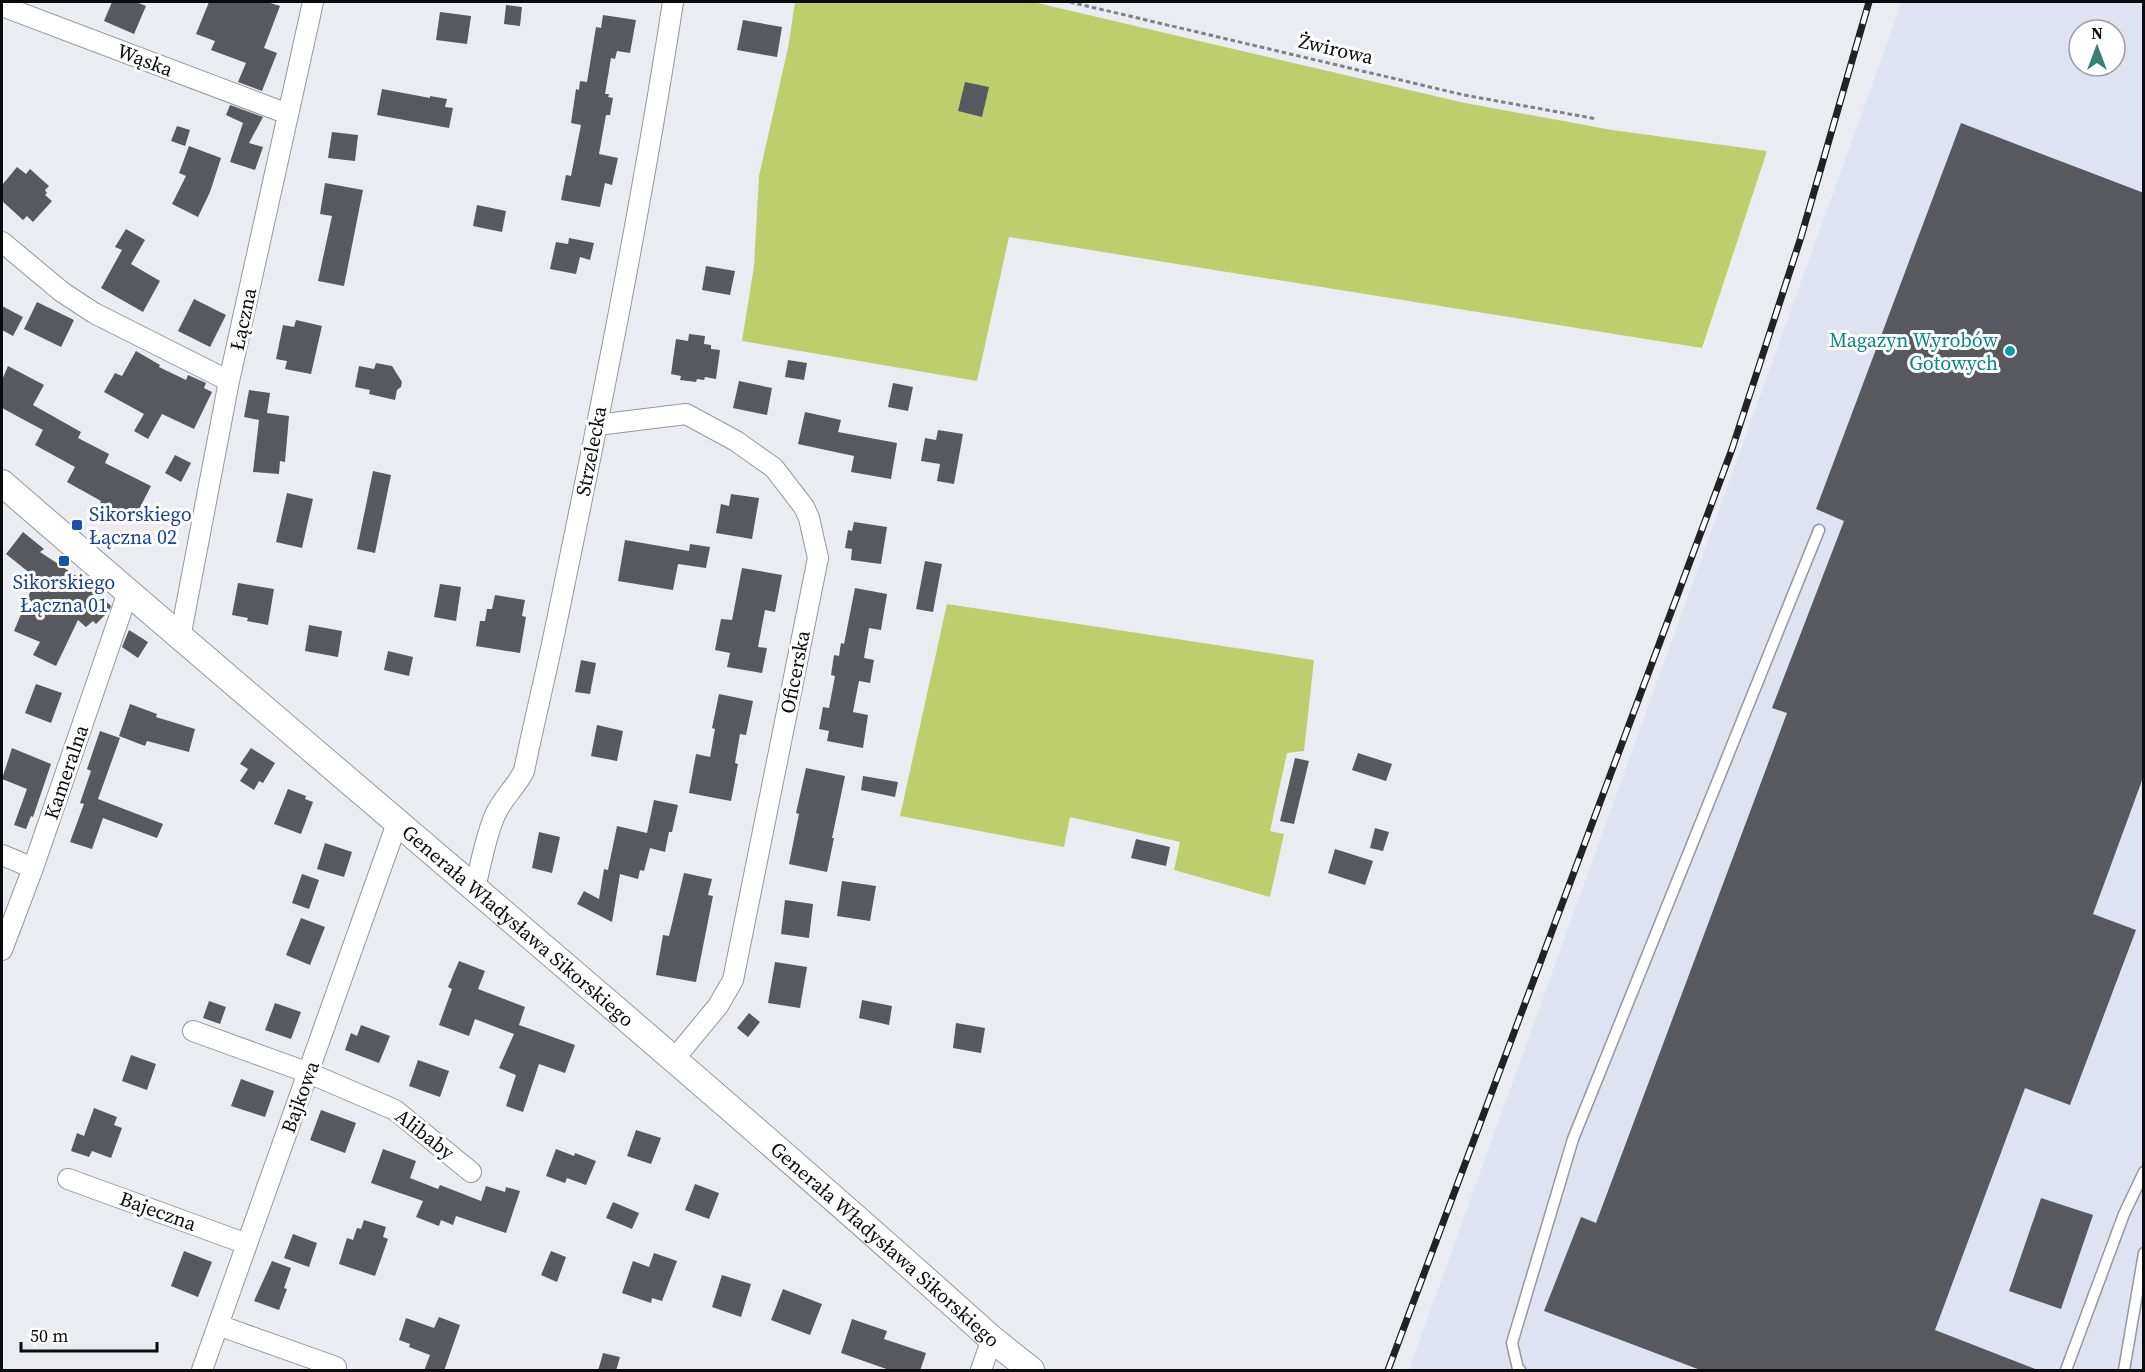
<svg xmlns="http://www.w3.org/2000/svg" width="2145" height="1372" font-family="'Source Serif 4',serif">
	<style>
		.built { fill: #dfe2f0; fill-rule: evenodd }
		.green { fill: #bfce6c }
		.building { fill: #58595f }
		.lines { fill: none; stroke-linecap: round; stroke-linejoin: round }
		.service-casing { stroke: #96979d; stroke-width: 13 }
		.minor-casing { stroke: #96979d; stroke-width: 22 }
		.tertiary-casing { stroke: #96979d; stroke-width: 28 }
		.path { stroke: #808185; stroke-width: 3; stroke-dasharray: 4.5 3; stroke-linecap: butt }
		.service { stroke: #fff; stroke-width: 10 }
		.minor { stroke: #fff; stroke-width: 20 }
		.tertiary { stroke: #fff; stroke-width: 26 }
		.rail-casing { stroke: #222224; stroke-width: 7 }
		.rail { stroke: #fff; stroke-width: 4.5; stroke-dasharray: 14; stroke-linecap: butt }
		.culture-dot { fill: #0f9aa8; stroke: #fff; stroke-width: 2 }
		.transit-dot { fill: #1a4fb4; stroke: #fff; stroke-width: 2 }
		.labels { text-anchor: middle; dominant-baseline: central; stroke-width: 6; stroke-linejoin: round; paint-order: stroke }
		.street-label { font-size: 20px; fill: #0b0b0d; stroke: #fff }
		.culture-label { font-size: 20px; fill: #0d838f; stroke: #fff; text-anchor: end }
		.transit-label { font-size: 20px; fill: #164399; stroke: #fff; text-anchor: start }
	</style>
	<rect width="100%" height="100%" fill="#eaecf2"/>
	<path class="built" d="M1902,2H2143V1370H1409ZM2079,30H2115V66H2079Z"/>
	<path class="green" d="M795,2H1033L1465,103L1612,130L1767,151L1702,348L1009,237L977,381L742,341L754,266L759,176L788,48Z
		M947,604L1314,660L1304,751L1287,753L1270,831L1284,834L1270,897L1174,870L1180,842L1070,817L1064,847L900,816Z"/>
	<path class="building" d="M112,2H136L146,6L134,34L104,21Z
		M209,2H267L280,6L264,48L277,53L262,91L238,82L246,63L211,50L215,41L196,34Z
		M506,5L522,7L520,26L504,24Z
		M440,12L471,16L467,44L436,40Z
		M603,15L636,20L630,53L617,51L615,59L611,58L605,94H609L608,97L613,98L610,115H606L599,154L618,158L612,185L605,183L600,207L561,200L566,175L571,176L581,125L571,123L576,89L579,90L580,81L587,82L596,27L601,28Z
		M743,20L782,27L777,57L737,50Z
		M965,82L989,87L982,117L958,111Z
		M382,89L430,98V96L447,99L445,107L453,108L449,128L377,115Z
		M230,105L263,117L249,143L263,147L255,170L230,162L243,123L226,115Z
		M1961,123L2144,193V775L2093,914L2136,930L2070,1105L2025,1088L1935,1330L2038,1370L1703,1371L1544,1311L1581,1217L1596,1223L1787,713L1772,708L1844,521L1816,509Z
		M177,126L190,130L185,146L171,141Z
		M332,132L358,135L355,161L328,158Z
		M189,146L221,158L210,192L198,217L172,204L186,176L179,173Z
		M17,167L26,174L30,169L49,186L45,190L47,193L45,195L52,201L33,222L27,216L23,220L2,201V185Z
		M325,183L363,190L344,286L318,281L332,216L320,214Z
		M477,205L506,211L502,232L473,226Z
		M126,229L145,240L131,264L160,281L143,312L101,288L122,250L115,247Z
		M569,238L594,243L590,260L580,257L576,274L550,269L556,242L568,244Z
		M706,266L735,271L730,295L702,290Z
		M194,299L226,315L210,347L178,331Z
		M37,302L74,320L61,347L24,329Z
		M2,306L23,317L13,336L2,330Z
		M296,320L322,326L311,374L285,369L287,361L276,359L283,325L294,327Z
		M689,334L705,336L704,344L711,345V349L720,350L716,379L705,377L704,380L697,379L696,382L680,380L681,376L671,374L676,339L688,341Z
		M136,351L160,365L159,367L186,380L188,375L206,383L204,388L212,392L194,429L162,414L148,439L134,431L144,414L104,392L115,373L122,376Z
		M788,360L807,363L804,380L785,377Z
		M376,363L392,366L402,382L401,387L397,390L395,400L369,394L370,390L355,387L359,366L374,369Z
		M8,366L44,385L33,405L81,432L78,438L109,454L105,463L151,486L133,521L100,504L101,501L67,482L75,467L35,445L43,430L2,408V380Z
		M739,381L772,388L767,415L733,408Z
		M893,383L913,387L908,411L888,407Z
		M249,390L270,393L267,413L289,416L285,462L280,461L279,474L253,472L259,420L244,417Z
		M805,412L841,420L838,432L897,443L891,479L851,472L854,456L798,444Z
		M938,430L963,434L954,484L937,481L940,464L921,461L925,438L936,440Z
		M175,455L191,463L181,482L165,473Z
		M373,471L391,475L375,553L357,549Z
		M287,493L313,499L302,548L276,542Z
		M731,494L759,498L752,539L716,533L721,504L729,506Z
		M854,522L887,527L881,564L851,560L852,549L845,548L848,530L852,531Z
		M23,532L44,549L40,552L87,583L111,606L109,611L96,624L93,621L86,627L78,620L56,666L33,655L40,642L14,631L36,578L6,554Z
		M625,540L689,551L690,544L710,547L706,568L678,564L673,590L618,581Z
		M925,561L942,564L933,612L916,609Z
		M742,568L782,575L775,612L765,610L758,647L767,648L762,673L727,667L730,653L715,650L721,619L732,620Z
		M238,583L274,589L268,625L247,621L248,618L232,615Z
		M440,584L461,587L456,621L434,617Z
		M855,588L887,594L881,630L869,628L864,658L874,660L870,683L859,681L853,712L868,715L863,748L827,741L829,731L819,729L823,707L829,708L835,676L831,675L834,655L839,656L841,643L844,644Z
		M495,595L525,600L522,616L526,617L520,653L476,646L480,621H485L487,609H492Z
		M309,625L342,631L338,657L305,651Z
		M129,630L148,642L138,658L122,647Z
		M388,651L413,657L409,676L384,670Z
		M581,660L596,663L590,694L575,692Z
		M36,684L62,693L51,723L25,713Z
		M719,694L753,701L746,735L740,734L735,763L738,764L731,801L689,793L696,754L710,757L715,729L712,728Z
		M130,704L157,714L156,717L195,729L189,752L147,741L145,746L119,736Z
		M597,725L623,731L617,761L591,756Z
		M100,731L120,738L98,799L163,824L157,838L103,818L92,849L70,842L84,804L80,803L91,771L87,769Z
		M12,748L51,764L33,817L31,816L26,829L14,825L27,789L2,779Z
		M251,748L275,763L263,783L259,781L254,790L240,781L248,769L240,764Z
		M1358,753L1392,764L1386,781L1352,770Z
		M1295,758L1309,761L1294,824L1280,821Z
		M806,768L845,776L832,838H834L827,872L789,864L799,814L796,813Z
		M863,776L898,782L895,797L861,790Z
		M288,789L306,796L305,799L313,802L301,834L274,824Z
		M654,800L678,805L672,832H669L665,852L650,848L644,871L640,870L638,879L620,874L612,922L577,904L584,891L599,899L604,869L608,870L617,826L647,833Z
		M1375,828L1389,832L1383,851L1370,848Z
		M539,832L560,837L552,873L532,868Z
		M1136,839L1170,847L1166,866L1131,858Z
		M325,843L352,852L344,877L317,869Z
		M1335,849L1373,861L1365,885L1328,873Z
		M684,873L712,879L708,895L713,896L696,982L656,975L663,935L669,936Z
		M302,874L319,880L309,909L292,903Z
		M842,881L876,886L870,921L837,916Z
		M785,900L813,904L809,938L781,934Z
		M301,918L325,927L310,965L286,955Z
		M459,961L485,971L478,989L525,1007L519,1025L575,1045L565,1073L539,1064L523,1112L506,1106L516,1075L499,1068L514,1034L475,1019L469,1036L439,1025L452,989L448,987Z
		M775,962L807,967L800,1008L768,1003Z
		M862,1000L892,1006L889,1025L859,1018Z
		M209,1001L226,1007L220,1024L203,1018Z
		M275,1003L301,1012L291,1039L265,1030Z
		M749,1013L760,1022L748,1037L737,1028Z
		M956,1023L985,1028L981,1053L953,1048Z
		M361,1025L390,1036L379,1063L345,1050L351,1033L357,1036Z
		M131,1055L156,1064L147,1090L122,1081Z
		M418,1060L449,1071L440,1097L409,1086Z
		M241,1079L274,1091L265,1117L231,1106Z
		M94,1108L117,1117L114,1125L122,1128L111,1158L92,1151L89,1157L71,1151L77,1133L84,1136Z
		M321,1110L356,1123L345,1153L310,1140Z
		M636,1130L661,1138L651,1164L627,1156Z
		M383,1149L416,1161L410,1178L438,1189L440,1185L481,1201L486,1186L505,1192L506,1187L520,1191L506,1233L456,1216L453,1225L441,1220L439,1226L416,1217L423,1201L371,1183Z
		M556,1149L574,1156L575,1153L596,1161L586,1185L567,1178L565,1183L546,1176Z
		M695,1184L719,1193L709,1219L685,1210Z
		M2041,1198L2093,1215L2061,1309L2009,1291Z
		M613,1202L639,1213L632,1229L606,1218Z
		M364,1220L386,1227L383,1237L388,1239L375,1276L339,1264L347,1238L353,1240L357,1228L361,1229Z
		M293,1234L317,1243L309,1267L284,1258Z
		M184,1251L212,1262L198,1297L171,1286Z
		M551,1251L566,1257L557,1282L541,1275Z
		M654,1253L677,1261L662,1301L652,1298L651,1303L622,1293L633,1261L649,1267Z
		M272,1261L291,1268L284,1288L287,1289L279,1310L254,1301Z
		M722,1275L751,1284L741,1317L712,1307Z
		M783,1289L822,1304L810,1335L771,1320Z
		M439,1317L460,1325L444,1371H424L430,1355L409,1347L410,1344L399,1340L406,1318L434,1328Z
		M852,1319L887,1331L884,1339L926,1353L920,1371H892L841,1353Z
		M603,1353L620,1357L616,1371H598Z"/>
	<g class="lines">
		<g class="service-casing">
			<path id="service" d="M1520,1370L1518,1369L1512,1343L1573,1139L1819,530
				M2066,1370L2124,1214L2144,1172
				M2124,1370L2144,1253"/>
		</g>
		<g class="minor-casing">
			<path id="minor" d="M2,6L288,114
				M2,242L62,292L94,313L229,381
				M597,425L686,414L736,441L774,468L804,507L809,518L818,558L733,980L718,1006L675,1058
				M180,638L229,381L313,2
				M2,855L33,868
				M475,888C481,864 485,838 495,815C502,799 516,787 524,771C534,722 546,674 556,625C599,418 641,210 673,2
				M2,950L33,868L128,592
				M193,1031L309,1073L395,1110L471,1172
				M68,1179L247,1244
				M218,1325L336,1367
				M202,1370L397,823
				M981,1370L992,1339"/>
		</g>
		<g class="tertiary-casing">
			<g id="tertiary">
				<path id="s1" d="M2,483C331,769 667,1047 992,1339L1031,1370"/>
			</g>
		</g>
		<path class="path" d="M1070,2L1464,95L1597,119"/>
		<use href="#service" class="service"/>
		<use href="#minor" class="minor"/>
		<use href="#tertiary" class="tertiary"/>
		<g class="rail-casing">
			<path id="rail" d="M1388,1370L1732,449L1801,237L1869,2"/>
		</g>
		<use href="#rail" class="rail"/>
	</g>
	<circle class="culture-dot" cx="2010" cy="351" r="6"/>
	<g class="transit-dot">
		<rect x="71" y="519" width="12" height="12" rx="3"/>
		<rect x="58" y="555" width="12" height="12" rx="3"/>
	</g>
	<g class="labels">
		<g class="street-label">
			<text transform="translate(1336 49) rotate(13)">Żwirowa</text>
			<text transform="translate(145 60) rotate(21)">Wąska</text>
			<text transform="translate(243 319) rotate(-78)">Łączna</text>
			<text transform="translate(591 451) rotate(-79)">Strzelecka</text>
			<text transform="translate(795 672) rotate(-79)">Oficerska</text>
			<text transform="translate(66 772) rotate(-71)">Kameralna</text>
			<text stroke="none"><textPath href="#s1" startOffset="680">Generała Władysława Sikorskiego</textPath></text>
			<text transform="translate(300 1097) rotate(-70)">Bajkowa</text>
			<text transform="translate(425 1134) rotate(38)">Alibaby</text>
			<text transform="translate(158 1211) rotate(20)">Bajeczna</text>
			<text stroke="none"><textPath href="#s1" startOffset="1166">Generała Władysława Sikorskiego</textPath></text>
		</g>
		<g class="culture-label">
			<text x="1998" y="340">Magazyn Wyrobów<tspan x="1998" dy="23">Gotowych</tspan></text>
		</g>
		<g class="transit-label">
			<text x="89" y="514">Sikorskiego<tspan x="89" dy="23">Łączna 02</tspan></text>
			<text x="64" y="582" text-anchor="middle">Sikorskiego<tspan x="64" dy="23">Łączna 01</tspan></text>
		</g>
	</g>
	<rect width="2145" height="1372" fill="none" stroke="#0b0b0d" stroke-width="6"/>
	<g transform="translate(2097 48)"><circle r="28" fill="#ffffff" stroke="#9d9d9e" stroke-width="1.5"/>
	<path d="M0-4.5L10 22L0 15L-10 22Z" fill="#3a7f75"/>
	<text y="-9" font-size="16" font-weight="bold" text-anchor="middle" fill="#0b0b0d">N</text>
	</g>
	<path d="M21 1342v9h136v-9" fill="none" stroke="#0b0b0d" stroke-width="3"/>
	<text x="30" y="1342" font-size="18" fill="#0b0b0d" stroke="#ffffff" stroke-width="4.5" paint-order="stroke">50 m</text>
</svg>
